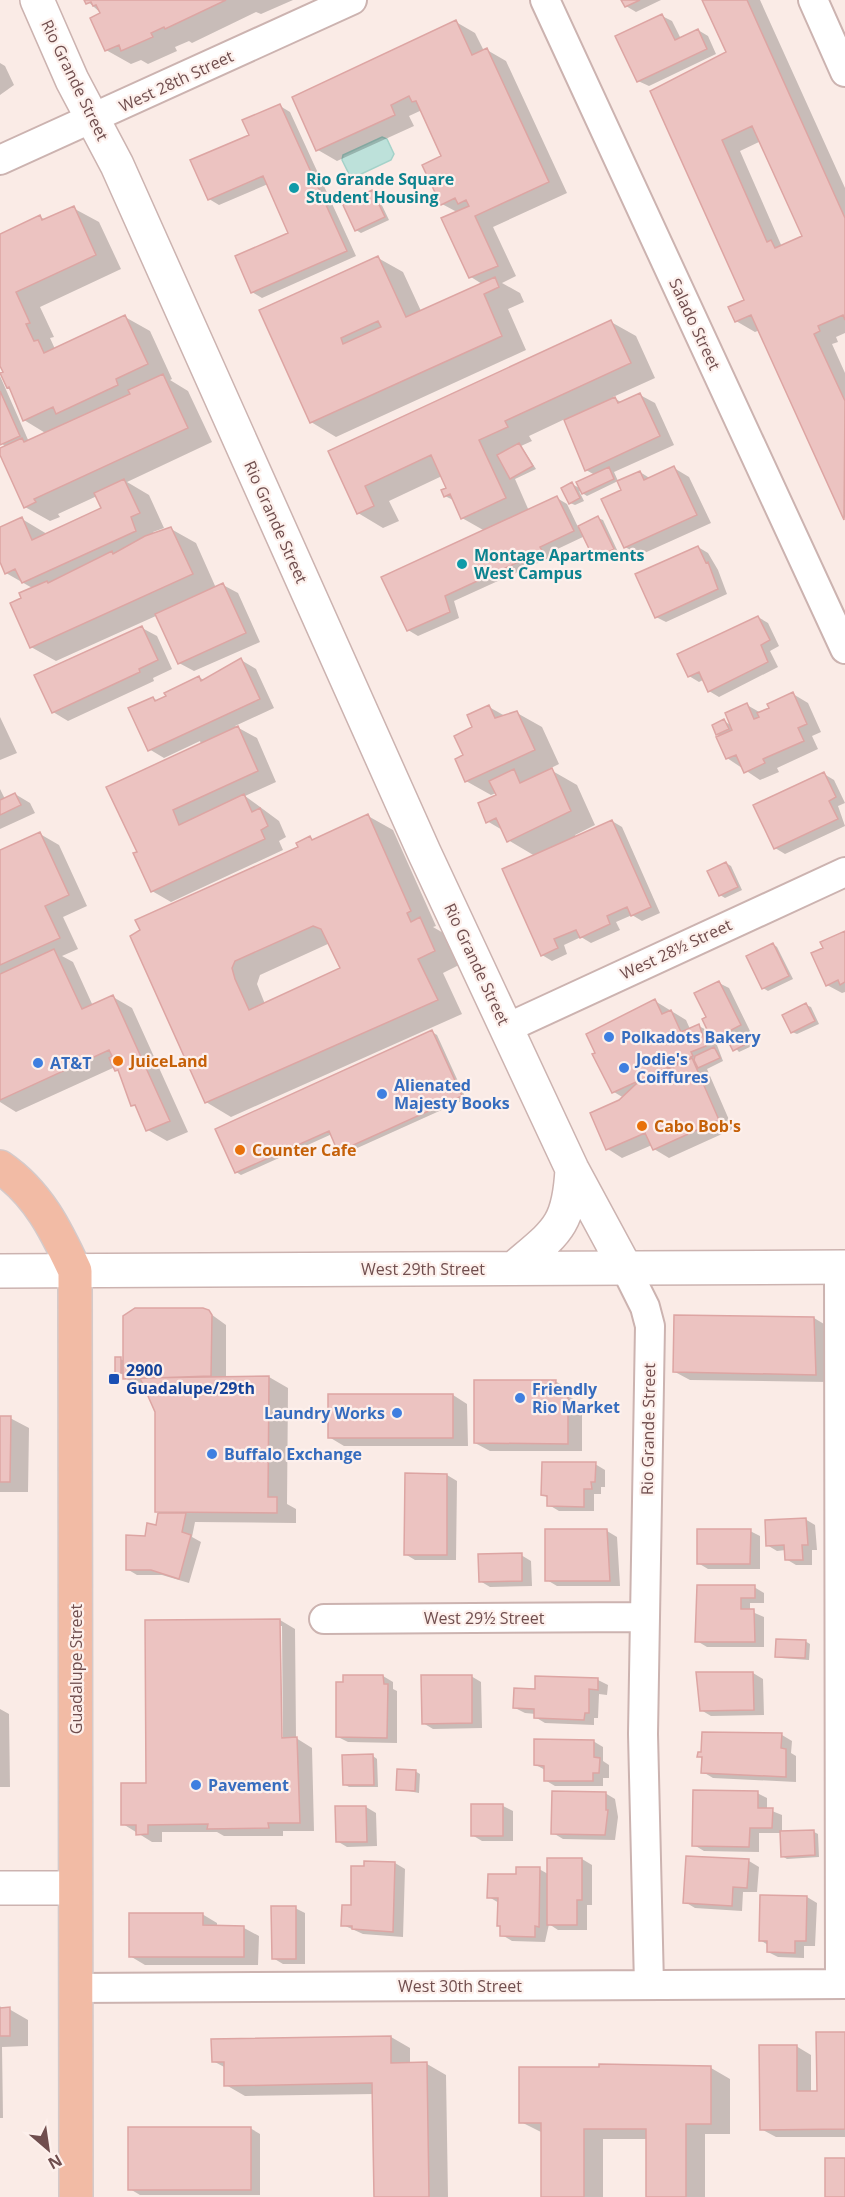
<svg xmlns="http://www.w3.org/2000/svg" width="845" height="2197" font-family="'Open Sans',sans-serif">
	<style>
		.water { fill: #bde1da; stroke: #a4d2c9; stroke-width: 1.5 }
		.shadow { fill: #0003; fill-rule: evenodd }
		.building { fill: #ecc3c1; stroke: #dda5a3; stroke-width: 1.5; fill-rule: evenodd }
		.lines { fill: none; stroke-linecap: round; stroke-linejoin: round }
		.minor-casing { stroke: #ccb3b0; stroke-width: 32 }
		.tertiary-casing { stroke: #ccb3b0; stroke-width: 36 }
		.primary-casing { stroke: #d4caca; stroke-width: 36 }
		.minor { stroke: #fff; stroke-width: 28 }
		.tertiary { stroke: #fff; stroke-width: 33 }
		.primary { stroke: #f2bba5; stroke-width: 33 }
		.culture-dot { fill: #0f9aa8; stroke: #fdf0ec; stroke-width: 2 }
		.shop-dot { fill: #3f7fe0; stroke: #fdf0ec; stroke-width: 2 }
		.food-dot { fill: #e8710a; stroke: #fdf0ec; stroke-width: 2 }
		.transit-dot { fill: #1a4fb4; stroke: #fdf0ec; stroke-width: 2 }
		.labels { text-anchor: middle; dominant-baseline: central; stroke-width: 4.5; stroke-linejoin: round; paint-order: stroke }
		.street-label { font-size: 16px; fill: #704e4e; stroke: #fdf0ec }
		.culture-label { font-size: 16px; font-weight: bold; fill: #0d838f; stroke: #fdf0ec; text-anchor: start }
		.shop-label { font-size: 16px; font-weight: bold; fill: #366cbe; stroke: #fdf0ec; text-anchor: start }
		.food-label { font-size: 16px; font-weight: bold; fill: #c56008; stroke: #fdf0ec; text-anchor: start }
		.transit-label { font-size: 16px; font-weight: bold; fill: #164399; stroke: #fdf0ec; text-anchor: start }
	</style>
	<rect width="100%" height="100%" fill="#faebe6"/>
	<path class="water" d="M382,137L387,139L394,154L391,160L355,177L350,176L342,160L343,155Z"/>
	<path class="shadow" d="M86,0H293L261,14L256,12L192,43L189,41L175,47L177,51L148,64L141,60L131,64L106,50L102,14Z
		M623,0H661L636,12L626,6Z
		M704,0H760L845,188V333L836,337L838,342L832,344L845,373V519L760,330L755,332L736,321L746,301L652,92L728,53ZM761,141L804,237L782,247L740,151Z
		M662,16L672,21L681,39L698,30L708,36L716,54L649,86L638,81Z
		M456,22L475,33L484,51L487,50L506,61L567,193L493,227L516,276L502,283L520,293L524,302L508,309L526,350L336,437L311,422L260,310L378,258L403,272L421,311L482,284L471,277L443,219L457,212L442,204L443,157L422,110L409,116L414,126L337,161L318,150Z
		M0,63L5,66L14,85L0,95Z
		M280,106L290,112L356,256L262,298L252,292L290,233L268,184L219,205L209,199L251,135Z
		M372,192L377,195L389,220L361,233L356,230Z
		M73,208L99,222L121,269L40,307L54,337L50,338L55,349L125,317L150,331L172,379L170,380L188,391L212,442L127,482L149,495L164,528L153,532L154,534L171,529L196,543L216,588L223,585L238,593L260,642L194,671L179,663L158,615L56,661L31,647L23,599L34,589L6,573L0,558V529L22,519L47,534L103,509L97,496L58,514L60,517L50,521L25,507L0,451L6,447L0,442V376L29,442L47,434L24,420L2,373H5L0,362V236L40,217L46,220Z
		M611,322L636,336L655,378L613,397L622,403L640,395L655,403L674,445L614,472L618,481L587,496L579,491L584,501L575,505L570,503L572,484L581,489L595,475L586,470L565,419L529,436L532,441L521,446L536,469L515,479L529,511L557,498L567,504L578,527L598,518L603,520L618,552L600,560L595,557L585,536L549,553L551,557L454,601L459,618L418,636L408,630L485,531L462,518L455,501L445,496L448,489L442,476L389,501L399,521L383,528L358,513L330,452Z
		M674,468L689,477L711,523L640,555L625,547L623,491L640,472L651,479Z
		M698,547L708,553L718,570L727,594L666,622L656,617Z
		M758,617L768,623L779,646L770,651L778,667L719,697L709,691L703,680L699,682L689,676Z
		M142,628L157,636L172,669L153,678L154,681L68,721L53,712Z
		M241,660L256,669L274,708L235,726L257,738L276,782L245,796L279,821L286,837L279,841L283,850L171,902L152,891L139,853L201,744L200,741L164,758L149,749L153,698L158,701L199,677L205,681Z
		M793,694L808,703L821,732L812,736L818,749L777,768L779,772L760,780L727,758L721,736L717,734L724,721L732,726L747,705L761,713Z
		M489,707L505,716L517,713L542,727L559,764L549,769L577,785L595,825L575,835L576,837L612,821L622,827L660,913L642,921L632,915L616,922L620,930L591,943L581,937L564,945L567,954L552,961L542,955L535,856L508,840L504,831L487,821L498,796L496,793L491,795L466,781L465,756L474,728Z
		M0,717L17,753L0,760Z
		M824,774L834,780L845,803L838,806L845,826L785,854L775,848Z
		M0,789L5,799L15,794L30,803L35,813L0,829Z
		M368,816L393,830L436,926L433,927L445,934L459,965L443,973L462,1014L231,1117L206,1102L132,936L300,848L310,838L315,840ZM330,943L342,969L265,1004L257,984L260,975Z
		M40,834L59,845L87,906L63,917L78,949L62,956L73,962L93,1006L113,997L132,1008L188,1132L167,1141L148,1130L138,1108L133,1105L121,1072L115,1067L16,1112L0,1102V852Z
		M726,863L731,866L742,890L725,898L720,895Z
		M845,932V992L842,993L827,985L825,948Z
		M773,944L777,947L793,979L768,991L763,988Z
		M719,983L729,988L750,1031L742,1035L748,1039L752,1046L739,1052L730,1041L723,1044L715,1040L723,1061L707,1069L733,1129L669,1158L654,1149L652,1145L622,1158L608,1149L592,1114L624,1098L614,1092L655,1001L686,1020L690,1029L699,1026L710,1032L708,1017Z
		M806,1005L811,1007L819,1024L797,1034L792,1032Z
		M432,1032L437,1035L466,1099L344,1154L339,1151L332,1134L241,1175L236,1172Z
		M208,1312L226,1325V1378L269,1377L288,1388L287,1504L296,1509V1523L195,1522L192,1537L201,1542L189,1583L162,1575H137L127,1569L146,1537L157,1527L159,1513L157,1511L156,1411L145,1387H140L125,1378V1375L116,1372L120,1359L125,1361Z
		M814,1318L829,1327L830,1382L690,1380L675,1372Z
		M555,1381L570,1390V1397L582,1404V1451H490L475,1443Z
		M453,1395L467,1404L468,1446H344L329,1437Z
		M0,1417L10,1418L29,1428L28,1492H0Z
		M595,1464L605,1470V1487H601V1494H594V1511H559L549,1505V1498L543,1495Z
		M447,1475L457,1481L456,1560H415L405,1554Z
		M805,1519L815,1525L817,1550H812V1565H796L786,1559V1550L777,1551L767,1545Z
		M607,1531L617,1537L620,1586H557L547,1580Z
		M750,1531L760,1536V1569H708L698,1563Z
		M521,1555L531,1561L532,1586L490,1587L480,1581Z
		M699,1587H754L764,1593V1603H750V1611L764,1617V1647H707L697,1641Z
		M280,1620L295,1629L296,1738L312,1748L314,1831H283V1836H224L217,1832H162V1842H152L123,1824L148,1785L147,1621ZM279,1626H282L283,1745H280Z
		M805,1641L810,1644L809,1660L781,1658L777,1656Z
		M753,1673L763,1679L764,1715L711,1716L701,1710Z
		M383,1676L393,1682V1689L397,1691V1743L348,1742L338,1737Z
		M471,1676L481,1682L482,1728L433,1729L423,1723Z
		M598,1680L608,1685L607,1695L599,1694L598,1718H594V1725L545,1723L535,1717L536,1714L525,1713L515,1708L536,1691Z
		M0,1709L9,1714L10,1787H0Z
		M782,1735L792,1741L791,1753L796,1756V1782L713,1778L703,1772V1759L699,1756Z
		M593,1741L603,1747V1761L609,1765V1778H603V1786H555L545,1780V1770L536,1765Z
		M373,1756L377,1759L378,1787H349L344,1784Z
		M415,1771L420,1774L419,1793L398,1789Z
		M605,1793L615,1799L618,1817L615,1840L563,1839L553,1833Z
		M757,1793L767,1798V1809L782,1815V1833L814,1832L818,1834L819,1857L787,1859L782,1856L781,1833H759V1852L704,1851L694,1845Z
		M503,1806L513,1811V1841H482L472,1835Z
		M366,1807L376,1813L377,1846L347,1847L337,1841V1808Z
		M582,1859L592,1865V1905H587V1930H558L549,1924L545,1942L512,1941L502,1935L499,1903L489,1897L518,1876L539,1869L548,1874Z
		M749,1861L759,1867L757,1892H743L742,1911L695,1908L685,1902Z
		M395,1863L405,1869L403,1937L363,1934L343,1925L352,1907Z
		M807,1897L817,1903L815,1946H804V1958L778,1957L768,1952V1945L760,1940Z
		M295,1908L305,1913V1964H283L273,1958Z
		M202,1914L217,1923V1927L244,1928L259,1936L258,1965H145L130,1956Z
		M0,2006L2,2009H9L28,2020V2046L2,2047L3,2118H0Z
		M845,2034V2137H776L761,2129L796,2046L811,2055V2092H818Z
		M391,2037L410,2048V2064H427L446,2075L448,2197H376L374,2094L245,2096L226,2085V2068L213,2061Z
		M711,2068L730,2079V2134H705V2197H648L647,2139H603V2197H543V2133L521,2122Z
		M250,2128L260,2134V2195H140L130,2189Z"/>
	<path class="building" d="M84,0H226L165,29L164,27L151,33L153,37L121,51L119,45L105,51L90,18L100,13L96,5L93,6L91,2L86,4Z
		M621,0H640L625,7Z
		M702,0H747L845,218V320L843,315L818,326L820,331L814,334L845,401L844,520L751,315L735,322L728,307L744,300L650,91L726,52ZM752,126L802,236L775,248L771,240L767,242L722,140Z
		M662,14L675,40L698,29L707,49L637,82L615,36Z
		M456,20L472,55L487,48L549,182L475,216L498,266L469,278L441,218L469,206L466,200L458,204L455,198L441,205L422,165L441,156L416,101L412,102L409,96L391,105L395,115L316,151L292,97Z
		M280,104L347,251L251,293L235,256L288,233L263,176L208,200L190,160L249,135L242,120Z
		M372,190L385,217L355,231L343,205Z
		M74,206L96,255L16,292L30,323L26,324L34,341L38,340L44,353L125,315L148,364L116,379L118,385L56,414L53,407L23,421L9,387L7,388L0,373L3,372L0,366V234L40,215L42,220Z
		M378,256L406,317L495,277L499,287L484,294L502,336L310,423L259,310ZM378,321L381,327L343,344L341,338Z
		M611,320L631,363L505,421L508,427L479,440L506,498L461,519L450,494L444,497L441,490L446,488L431,455L365,486L374,506L357,514L328,451Z
		M163,374L188,428L34,499L36,502L24,508L0,455V448L22,438L24,442L130,394L128,390Z
		M0,391L20,436L0,445Z
		M640,393L660,436L585,471L564,420L615,397L618,403Z
		M519,443L533,466L510,479L497,455Z
		M674,466L697,515L624,548L601,499L621,490L617,481L640,471L644,480Z
		M609,467L614,479L582,494L576,482Z
		M124,479L140,513L131,517L136,531L22,583L15,569L5,574L0,562V527L22,517L32,540L101,508L94,493Z
		M572,482L580,498L569,504L561,488Z
		M557,496L574,531L540,547L542,551L445,596L450,612L407,631L381,577Z
		M598,516L614,549L594,559L578,526Z
		M171,527L193,574L30,648L10,603L21,598L19,593L47,581L48,583L112,551L113,554L145,536Z
		M698,546L706,563L708,562L718,589L655,618L635,574Z
		M223,583L246,633L178,664L155,614Z
		M758,616L770,640L761,645L768,662L708,692L699,672L688,677L677,654Z
		M142,626L158,660L139,669L140,672L52,713L34,675Z
		M241,658L260,699L148,751L128,708L153,697L155,701L166,696L164,693L199,676L201,681Z
		M793,692L807,724L798,728L804,741L763,759L765,763L744,773L736,755L726,759L716,737L732,730L725,713L747,703L754,719L759,717L757,713L769,708L767,704Z
		M489,705L495,718L517,711L535,750L465,782L455,759L463,755L454,736L472,727L467,715Z
		M724,719L729,729L716,735L712,725Z
		M238,726L258,771L173,810L179,825L244,794L252,812L260,808L268,826L261,830L265,839L151,892L133,853L137,852L106,787Z
		M552,768L571,811L507,842L496,818L486,823L478,803L496,795L489,781L514,769L520,783Z
		M824,772L836,797L829,801L838,819L774,849L753,805Z
		M15,793L21,805L0,815V800Z
		M368,814L411,911L407,913L411,922L420,917L435,951L418,959L438,1000L205,1103L130,936L140,930L135,920L298,847L296,843L310,836L312,840ZM313,926L321,929L340,968L249,1010L235,979L232,968L235,961Z
		M612,820L651,907L631,916L627,907L607,916L610,924L580,938L576,930L554,939L558,948L541,956L502,869Z
		M40,832L69,895L45,906L60,938L0,965V850Z
		M726,862L738,887L719,896L707,871Z
		M845,931V982L840,985L838,980L826,986L811,953L823,948L820,942Z
		M773,943L789,976L762,989L746,956Z
		M54,949L82,1009L113,995L170,1121L146,1131L135,1105L131,1106L118,1070L115,1071L109,1058L112,1056L109,1050L0,1100V974Z
		M719,981L741,1025L712,1040L702,1019L706,1017L694,993Z
		M655,999L662,1014L671,1010L681,1032L699,1024L706,1046L691,1052L693,1056L612,1093L592,1054L595,1053L586,1034Z
		M806,1003L815,1021L791,1033L782,1015Z
		M432,1030L462,1096L338,1152L329,1131L235,1173L215,1129Z
		M744,1034L748,1043L733,1051L728,1041Z
		M714,1047L720,1058L698,1068L694,1060L695,1056Z
		M692,1058L719,1120L653,1150L645,1133L606,1150L590,1113L619,1100L636,1084Z
		M135,1308H203L209,1310L212,1315L211,1376L123,1379V1316Z
		M674,1315L814,1317L816,1375L673,1372Z
		M115,1357H121V1373H115Z
		M269,1376L268,1497H277V1513L155,1512V1412L140,1378Z
		M474,1380H556L555,1394H568V1444L474,1443Z
		M328,1394H453V1438H328Z
		M0,1416H11L10,1482H0Z
		M542,1462H596L595,1482H591L592,1489H584V1507L547,1506V1496L541,1495Z
		M405,1473L447,1474V1555H404Z
		M158,1513H186L182,1532L191,1535L179,1579L151,1570H126V1535L145,1536L147,1523L156,1525Z
		M806,1518L808,1545H802L803,1560H785L784,1545L766,1546L765,1520Z
		M545,1529H607L610,1581H545Z
		M697,1529H751L750,1564H697Z
		M522,1553V1581L479,1582L478,1554Z
		M697,1585H755V1598H741V1609H754L755,1642H695Z
		M280,1619L282,1738L297,1737L300,1823H268L269,1828L207,1829L208,1824L148,1825V1834L136,1835V1825H121V1783H146L145,1620Z
		M776,1639L806,1640L805,1658L775,1657Z
		M696,1672H753L754,1710L700,1711Z
		M343,1675H383L384,1684H388L387,1738L336,1737V1682H343Z
		M421,1675H472V1723L422,1724Z
		M535,1676L598,1678V1690L589,1689V1713H585L584,1720L534,1718V1709L513,1708L514,1688L535,1689Z
		M702,1732L782,1733L781,1748L786,1749V1777L701,1773L702,1757H697L698,1752H701Z
		M534,1739L594,1740V1757L600,1758L599,1773H593V1781H544V1766L534,1765Z
		M373,1754L374,1785H343L342,1755Z
		M397,1769L416,1770L415,1791L396,1790Z
		M693,1790L758,1791V1808H773L772,1828H750L749,1847L692,1846Z
		M552,1791L606,1792V1810H608L605,1835L551,1834Z
		M471,1804H503V1836H471Z
		M335,1806H366L367,1842H336Z
		M814,1830L815,1855L781,1857L780,1831Z
		M686,1856L749,1859L747,1888L733,1887L732,1906L683,1903Z
		M547,1858H582V1900H577V1925H547Z
		M364,1861L395,1862L393,1932L352,1929V1926H341L342,1905H351V1866H364Z
		M516,1867H540L539,1927L535,1926V1937L500,1936V1926H497L498,1898H487L488,1874H516Z
		M760,1895L807,1896L806,1941H795V1953L767,1952V1941H759Z
		M271,1906H296V1959H272Z
		M129,1913H203V1925L244,1926V1957H129Z
		M10,2007V2036H0V2008Z
		M816,2032H845V2129L760,2130L759,2045H797V2091H817Z
		M391,2036V2063L427,2062L429,2197H374L372,2083L224,2086V2062H212L211,2039Z
		M599,2064L711,2066V2124H686V2197H646V2129H584V2197H541V2123H519V2067H599Z
		M128,2127H251V2190H128Z
		M825,2158H845V2197H825Z"/>
	<g class="lines">
		<g class="minor-casing">
			<path id="minor" d="M545,0L845,649
				M813,0L845,72
				M0,160L352,0
				M507,1028L845,872
				M839,1267L840,1984
				M626,1269L645,1307L650,1326L643,1734L649,1985
				M324,1619L644,1617
				M75,1988L845,1984"/>
		</g>
		<g class="tertiary-casing">
			<path id="tertiary" d="M37,0L72,80L117,165L424,852L572,1169L626,1269
				M514,1268C556,1232 569,1227 572,1169
				M0,1271L845,1267
				M0,1888H75"/>
		</g>
		<g class="primary-casing">
			<path id="primary" d="M0,1167C38,1193 56,1230 75,1271L76,2197"/>
		</g>
		<use href="#minor" class="minor"/>
		<use href="#tertiary" class="tertiary"/>
		<use href="#primary" class="primary"/>
	</g>
	<g class="culture-dot">
		<circle cx="294" cy="188" r="6"/>
		<circle cx="462" cy="564" r="6"/>
	</g>
	<g class="shop-dot">
		<circle cx="609" cy="1037" r="6"/>
		<circle cx="38" cy="1063" r="6"/>
		<circle cx="624" cy="1068" r="6"/>
		<circle cx="382" cy="1094" r="6"/>
		<circle cx="520" cy="1398" r="6"/>
		<circle cx="397" cy="1413" r="6"/>
		<circle cx="212" cy="1454" r="6"/>
		<circle cx="196" cy="1785" r="6"/>
	</g>
	<g class="food-dot">
		<circle cx="118" cy="1061" r="6"/>
		<circle cx="642" cy="1126" r="6"/>
		<circle cx="240" cy="1150" r="6"/>
	</g>
	<rect class="transit-dot" x="108" y="1373" width="12" height="12" rx="3"/>
	<g class="labels">
		<g class="street-label">
			<text transform="translate(75 80) rotate(64)">Rio Grande Street</text>
			<text transform="translate(176 81) rotate(-25)">West 28th Street</text>
			<text transform="translate(695 324) rotate(65)">Salado Street</text>
			<text transform="translate(276 522) rotate(66)">Rio Grande Street</text>
			<text transform="translate(676 949) rotate(-25)">West 28½ Street</text>
			<text transform="translate(477 964) rotate(65)">Rio Grande Street</text>
			<text x="423" y="1269">West 29th Street</text>
			<text transform="translate(648 1429) rotate(-89)">Rio Grande Street</text>
			<text x="484" y="1618">West 29½ Street</text>
			<text transform="translate(76 1669) rotate(-90)">Guadalupe Street</text>
			<text x="460" y="1986">West 30th Street</text>
		</g>
		<g class="culture-label">
			<text x="306" y="179">Rio Grande Square<tspan x="306" dy="18">Student Housing</tspan></text>
			<text x="474" y="555">Montage Apartments<tspan x="474" dy="18">West Campus</tspan></text>
		</g>
		<g class="shop-label">
			<text x="621" y="1037">Polkadots Bakery</text>
			<text x="636" y="1059">Jodie's<tspan x="636" dy="18">Coiffures</tspan></text>
			<text x="50" y="1063">AT&amp;T</text>
			<text x="394" y="1085">Alienated<tspan x="394" dy="18">Majesty Books</tspan></text>
			<text x="532" y="1389">Friendly<tspan x="532" dy="18">Rio Market</tspan></text>
			<text x="385" y="1413" text-anchor="end">Laundry Works</text>
			<text x="224" y="1454">Buffalo Exchange</text>
			<text x="208" y="1785">Pavement</text>
		</g>
		<g class="food-label">
			<text x="130" y="1061">JuiceLand</text>
			<text x="654" y="1126">Cabo Bob's</text>
			<text x="252" y="1150">Counter Cafe</text>
		</g>
		<g class="transit-label">
			<text x="126" y="1370">2900<tspan x="126" dy="18">Guadalupe/29th</tspan></text>
		</g>
	</g>
	<g transform="translate(48 2149) rotate(151)" stroke="#fdf0ec" stroke-width="4.5" paint-order="stroke">
	<path d="M0-4.5L10 22L0 15L-10 22Z" fill="#704e4e"/>
	<text y="-9" font-size="16" font-weight="bold" text-anchor="middle" fill="#704e4e">N</text>
	</g>
</svg>
